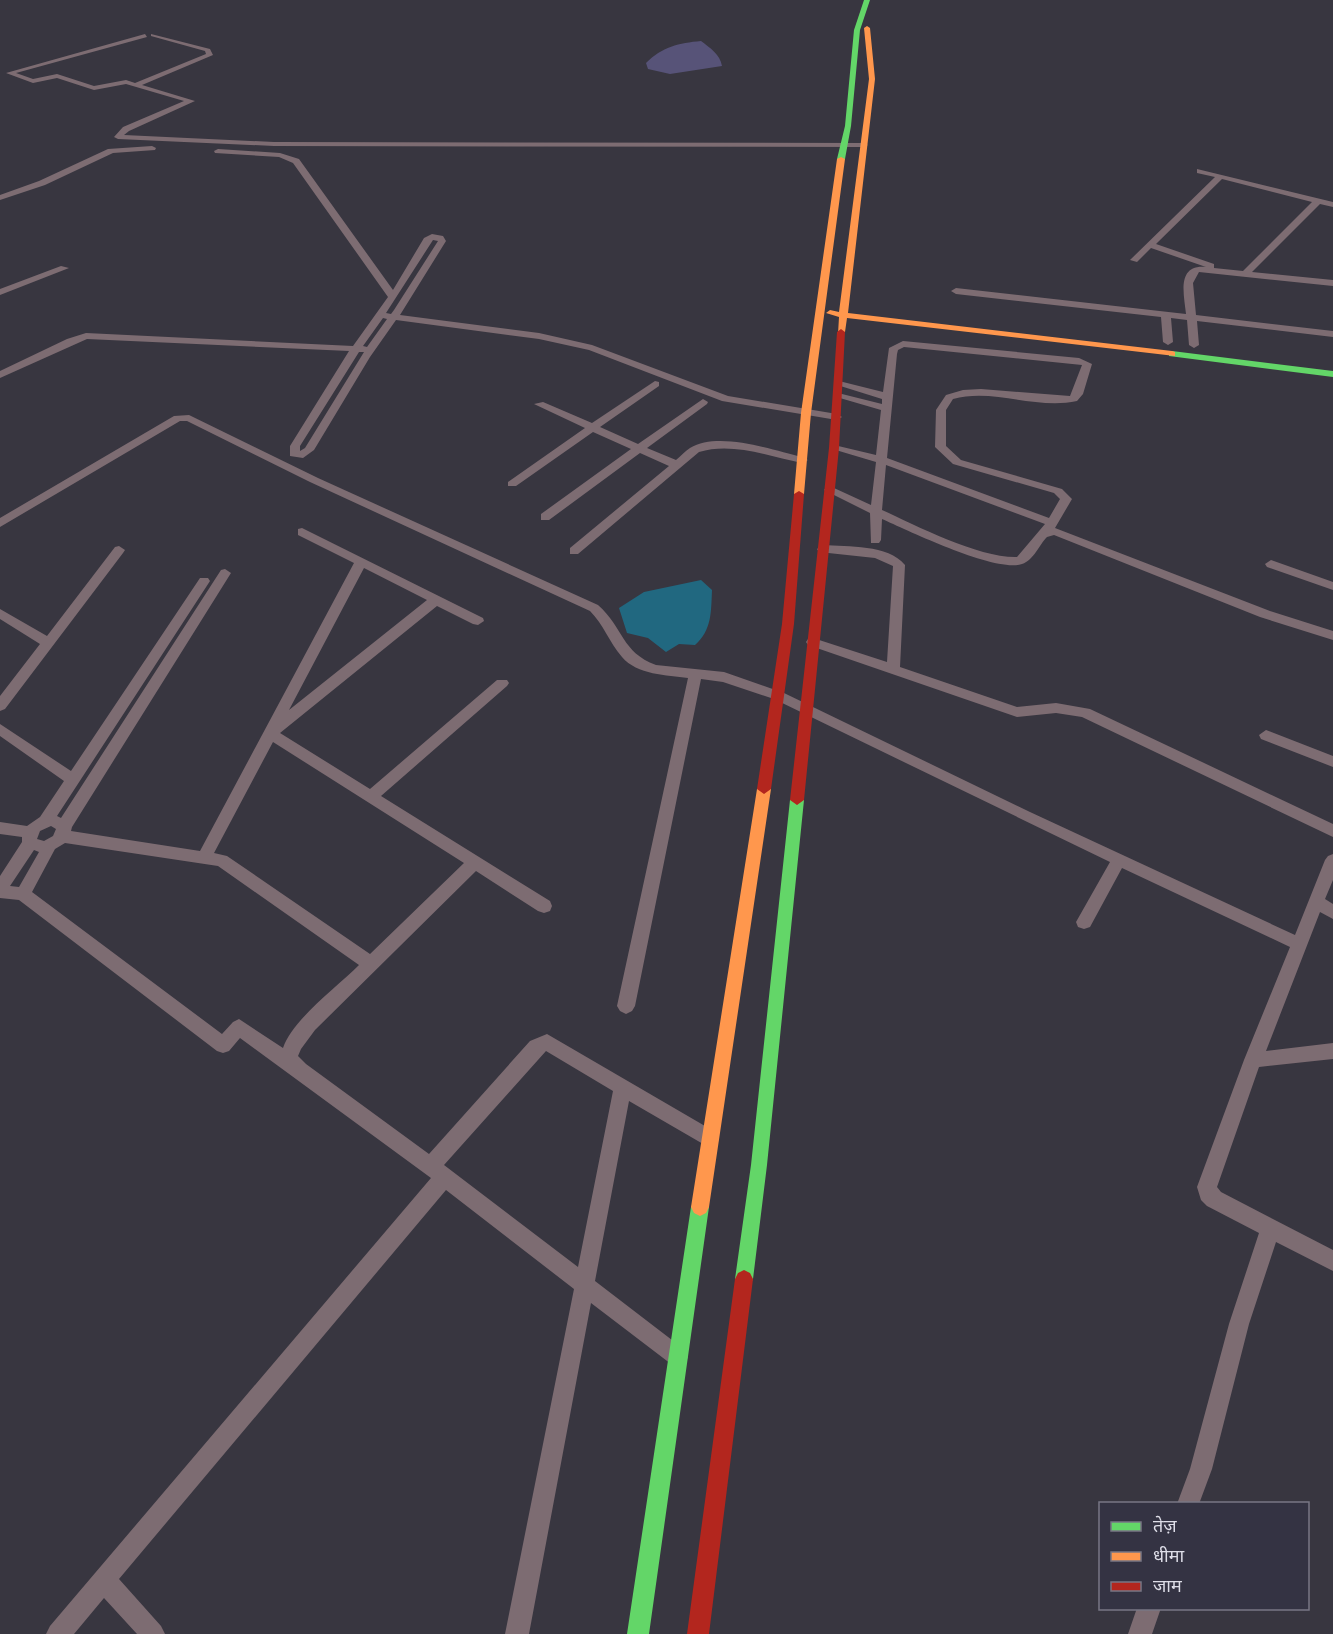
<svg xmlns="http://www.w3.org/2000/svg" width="1333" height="1634" font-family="'Alegreya Sans','Noto Sans Devanagari',sans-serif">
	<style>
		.green { fill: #575378 }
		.water { fill: #216880 }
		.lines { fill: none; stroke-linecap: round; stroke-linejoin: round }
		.street { fill: #7d6c72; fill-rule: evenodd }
		.fast { fill: #63d668; fill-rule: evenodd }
		.slow { fill: #ff974d; fill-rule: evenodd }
		.jam { fill: #b3261e; fill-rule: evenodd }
	</style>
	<rect width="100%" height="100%" fill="#383640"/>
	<path class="green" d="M701,41C710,48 720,54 722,66L670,74L648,69L646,63C662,47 679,43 701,41Z"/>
	<path class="water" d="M701,580L712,590C711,612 712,630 695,645L679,644L666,652L648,638L627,633L619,608L644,592Z"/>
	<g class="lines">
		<path class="street" d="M151,34L210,49L213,55L142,85L195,101L129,131L124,135L274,142L864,143L868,145L864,147L274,146L118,139L114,137L123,127L184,101L126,84L94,90L57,78L33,83L6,73L145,34L147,37L16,73L33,79L57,74L94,86L126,80L135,83L206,54L205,51L151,36Z
			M152,146L156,148L155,150L113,153L45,185L0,200V195L39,181L108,149Z
			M218,149L280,153L299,159L393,290L424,238L432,234L443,236L446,241L400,315L539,333L592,345L728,396L837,414L842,417L837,420L722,401L589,350L539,339L396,320L370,357L314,450L303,458L290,456V446L349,351L87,339L0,378V371L67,339L86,333L353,346L388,297L293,163L279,157L215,153L214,151ZM433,240L438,241L394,310L391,314L386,313ZM383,318L387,319L367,347L363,346ZM359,352H364L305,448L300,451V446Z
			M1197,169L1333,202V207L1320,204L1252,272L1333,280V286L1199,272L1193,283L1196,315L1333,331V337L1197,321L1199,345L1194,348L1189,345L1187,320L1171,318L1173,342L1168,345L1163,342L1161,317L956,294L951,291L956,288L1186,314C1184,295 1176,264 1206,267L1151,248L1137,262L1130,260L1215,177L1197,173ZM1222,179L1312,202L1243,271L1214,268V264L1156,244Z
			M61,266L69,268L0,295V289Z
			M903,341L1079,358L1092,364L1083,394L1077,401C1036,410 994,388 953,399L946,410V446L961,460L1062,489L1072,499L1055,528L1270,611L1333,631V640L1260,617L1054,535L1047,537C1039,545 1034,560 1022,564C996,573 909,531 882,519L881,540L879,543H871L870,513L824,490L826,488H834L871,505L876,462L829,448L834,445L876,455L881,410L833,396L838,393L882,404V399L834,384L839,381L883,392L889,348ZM904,347L1082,365L1070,396L981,389L963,390L946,395L936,410L935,447L953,464L1054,493L1060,499L1049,518L887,458L897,354L898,350ZM886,465L1045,524L1017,557C979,558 917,526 882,510Z
			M655,381L659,382V386L600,427L638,444L703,399L708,402L707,404L647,448L676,460C680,457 685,451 690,448C719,431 772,450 802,457L808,460L802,463C769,456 732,442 699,452L578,554H570V548L669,466L640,453L549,520H541V514L631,449L593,432L516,486H508V482L585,428L534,404L543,402L592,423Z
			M189,415L318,478L598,605C624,628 621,652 656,665L724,672L784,693L1030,812L1295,935L1325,860L1328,856L1333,854V880L1325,899L1333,904V919L1320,912L1266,1051L1333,1043V1059L1259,1067L1217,1187L1221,1192L1333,1250V1271L1276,1242L1249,1324L1212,1469L1199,1504H1177L1190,1469L1229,1324L1259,1233L1207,1206L1201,1200L1197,1187L1244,1060L1290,947L1122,868L1090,927L1084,929L1078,927L1076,922L1110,862L774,699L723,682L701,679L635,1006L632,1011L626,1014L620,1011L617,1006L688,678C667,675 637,675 622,657C609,642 604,625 590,611L310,482L187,421H180L0,527V518L174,416Z
			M302,528L483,618L484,621L478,625L473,624L437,606L280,733L370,789L497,680H507L509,683L507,686L381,796L550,901L552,906L550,911L544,913L538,911L476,871L315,1030L301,1049L298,1056L306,1064L429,1154L530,1041L547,1034L717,1133L719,1139L717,1145L710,1148L629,1101L595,1281L685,1350L688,1357L685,1364L678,1367L671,1364L591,1303L529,1634H505L574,1289L446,1190L119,1579L161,1626L165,1634H137L104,1598L74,1634H46L50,1626L431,1178L240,1038L229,1051L223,1053L217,1051L19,900L0,898V876L22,842V837L0,834V822L27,826L40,817L64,781L0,736V724L71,771L200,578H208L210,581L57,816L61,818L221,570L225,569L231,573L72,827L71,831L200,851L354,563L298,535V529ZM364,568L427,600L289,710ZM273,742L464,863L370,954L227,856L214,853ZM51,826L56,829L53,836L44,841L37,839L40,831ZM65,843L218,866L359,965C337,987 293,1019 283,1048L239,1019L233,1022L222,1034L32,892L55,849ZM34,850L39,852L19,887L10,886ZM546,1051L613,1091L578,1267L444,1165Z
			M823,545C848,547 888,544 905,565L900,667L1017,707L1056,703L1090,709L1333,824V837L1082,717L1056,713L1017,717L808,645L806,642L808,639L813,638L887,662L893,566L875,558L819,552L817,549Z
			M119,546L125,550L123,553L5,709L0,711V696L40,644L0,619V609L47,636L115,547Z
			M1271,560L1333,582V590L1267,567L1265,564Z
			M1266,730L1333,756V767L1261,739L1259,735Z
			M1137,1608H1161L1152,1634H1128Z"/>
		<path class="fast" d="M864,0H870L860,30L851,126L845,159L841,161L837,159L845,126L854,30Z
			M1172,351L1333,371V377L1169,356V352Z
			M797,795L804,800L767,1165L753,1279L750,1285L744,1288L738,1285L735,1279L751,1165L790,800Z
			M700,1198L706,1201L709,1207L649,1634H627L691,1207L694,1201Z"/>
		<path class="slow" d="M867,26L870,28L875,79L848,313L1172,351L1175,352V356L847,318L845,332L838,334L839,317L826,313L830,310L839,312L869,79L864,28Z
			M841,157L845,159L811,413L804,494L799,497L794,494L801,413L837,159Z
			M764,784L771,789L709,1207L706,1213L700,1216L694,1213L691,1207L757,789Z"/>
		<path class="jam" d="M841,329L845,332L839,448L804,800L797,805L790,800L829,448L837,332Z
			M799,491L804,494L794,624L771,789L764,794L757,789L782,624L794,494Z
			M744,1270L750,1273L753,1279L709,1634H687L735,1279L738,1273Z"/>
	</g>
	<rect x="1099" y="1502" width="210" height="108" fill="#343343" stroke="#787785" stroke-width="1.5"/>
	<rect x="1111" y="1522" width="30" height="9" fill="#63d668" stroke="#787785" stroke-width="1.5"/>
	<text x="1153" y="1532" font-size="18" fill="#dedee8">तेज़</text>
	<rect x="1111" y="1552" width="30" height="9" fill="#ff974d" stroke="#787785" stroke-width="1.5"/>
	<text x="1153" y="1562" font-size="18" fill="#dedee8">धीमा</text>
	<rect x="1111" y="1582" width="30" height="9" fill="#b3261e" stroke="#787785" stroke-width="1.5"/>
	<text x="1153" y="1592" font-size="18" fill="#dedee8">जाम</text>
</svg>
